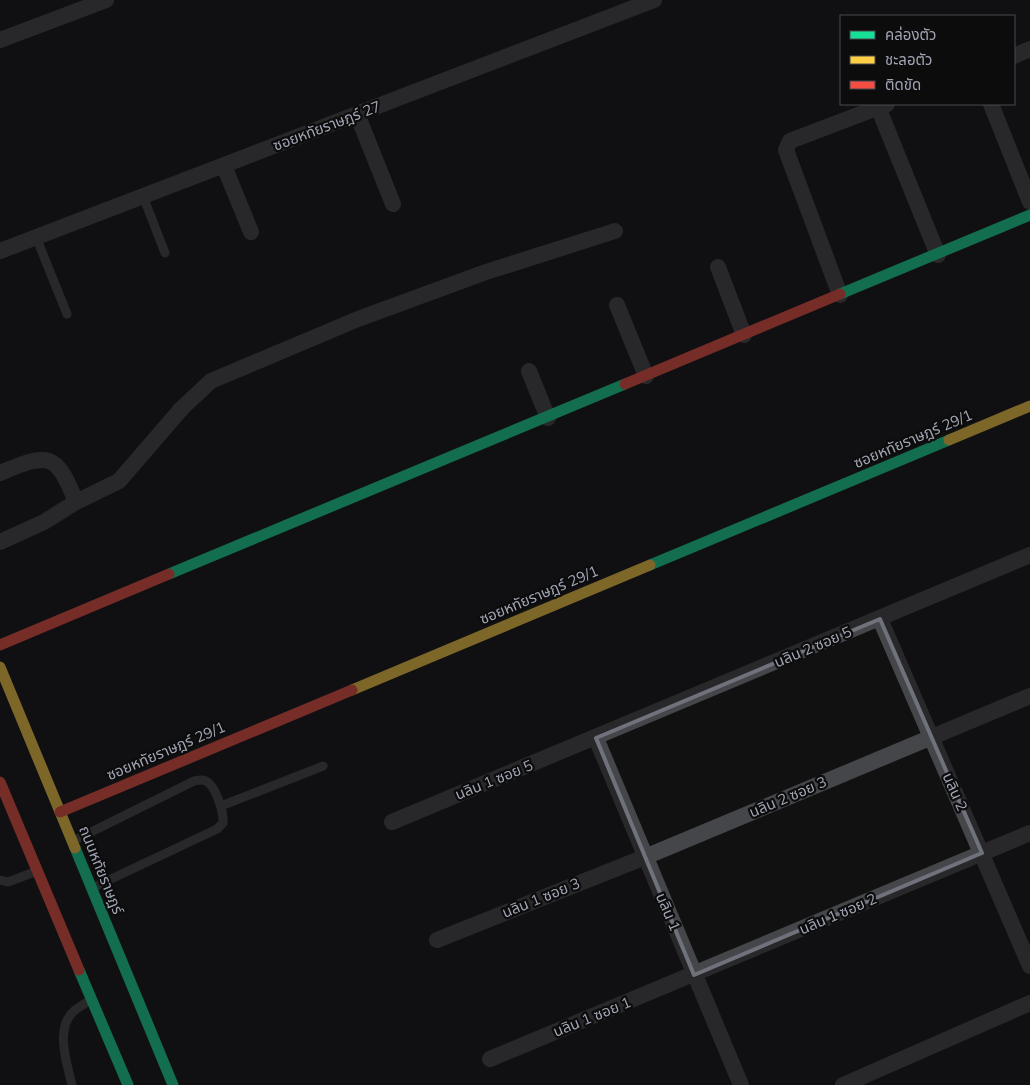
<svg xmlns="http://www.w3.org/2000/svg" width="1030" height="1085" font-family="'Nunito Sans','Noto Sans Thai',sans-serif">
	<style>
		.lines { fill: none; stroke-linecap: round; stroke-linejoin: round }
		.lane { stroke: #45464a; stroke-width: 9 }
		.street { stroke: #45464a; stroke-width: 16 }
		.fast { stroke: #16e098; stroke-width: 11 }
		.slow { stroke: #ffcf43; stroke-width: 11 }
		.jam { stroke: #f24e42; stroke-width: 11 }
		.marked { fill: none; stroke: #6f717b; stroke-width: 4; stroke-linejoin: round }
		.labels { text-anchor: middle; dominant-baseline: central; stroke-width: 4.5; stroke-linejoin: round; paint-order: stroke }
		.street-label { font-size: 15px; fill: #a1a5b4; stroke: #0c0c0d }
	</style>
	<rect width="100%" height="100%" fill="#111112"/>
	<g class="lines">
		<path class="lane" d="M143,196L165,253
			M36,237L67,314
			M221,806L323,766
			M73,841L194,781C199,780 202,779 206,781C216,786 224,813 223,823L217,829L92,888
			M0,880L8,882L37,871
			M72,1085C67,1064 55,1029 73,1012C78,1007 85,1004 90,1000"/>
		<path class="street" d="M0,40L106,0
			M1014,56L1030,49
			M991,104L1030,202
			M878,107L938,255
			M357,114L393,204
			M224,166L251,232
			M0,251L654,0
			M718,267L744,335
			M840,295L786,150L790,141L887,104
			M617,305L646,376
			M529,371L548,418
			M0,473C48,453 56,451 76,502
			M0,542L44,522L76,502L119,481L182,408L211,381L358,319L486,272L615,231
			M880,619L1030,966
			M596,738L741,1085
			M392,822L1030,555
			M437,940L645,857L1030,696
			M490,1059L1030,833
			M843,1085L1030,1003"/>
		<path class="fast" d="M840,294L1030,215
			M650,565L949,440
			M169,574L625,384
			M75,848L173,1085
			M79,970L128,1085"/>
		<path class="slow" d="M949,440L1030,406
			M0,667L75,848
			M352,690L650,565"/>
		<path class="jam" d="M625,384L840,294
			M0,645L169,574
			M0,782L79,970
			M60,812L352,690"/>
	</g>
	<path d="M0 0H1030V1085H0ZM880,619L982,853L694,975L596,738Z" fill="#111112" fill-opacity=".55" fill-rule="evenodd"/>
	<path class="marked" d="M880,619L982,853L694,975L596,738Z"/>
	<g class="labels">
		<g class="street-label">
			<text transform="translate(327 126) rotate(-21)">ซอยหทัยราษฎร์ 27</text>
			<text transform="translate(913 439) rotate(-23)">ซอยหทัยราษฎร์ 29/1</text>
			<text transform="translate(539 595) rotate(-23)">ซอยหทัยราษฎร์ 29/1</text>
			<text transform="translate(813 647) rotate(-23)">นลิน 2 ซอย 5</text>
			<text transform="translate(166 751) rotate(-23)">ซอยหทัยราษฎร์ 29/1</text>
			<text transform="translate(494 780) rotate(-22)">นลิน 1 ซอย 5</text>
			<text transform="translate(955 792) rotate(66)">นลิน 2</text>
			<text transform="translate(788 797) rotate(-23)">นลิน 2 ซอย 3</text>
			<text transform="translate(101 870) rotate(68)">ถนนหทัยราษฎร์</text>
			<text transform="translate(541 898) rotate(-22)">นลิน 1 ซอย 3</text>
			<text transform="translate(668 912) rotate(67)">นลิน 1</text>
			<text transform="translate(838 914) rotate(-23)">นลิน 1 ซอย 2</text>
			<text transform="translate(592 1017) rotate(-22)">นลิน 1 ซอย 1</text>
		</g>
	</g>
	<rect x="840" y="15" width="175" height="90" fill="#0c0c0d" stroke="#484950"/>
	<rect x="850" y="31" width="25" height="8" fill="#16e098" stroke="#484950"/>
	<text x="885" y="40" font-size="15" fill="#a1a5b4">คล่องตัว</text>
	<rect x="850" y="56" width="25" height="8" fill="#ffcf43" stroke="#484950"/>
	<text x="885" y="65" font-size="15" fill="#a1a5b4">ชะลอตัว</text>
	<rect x="850" y="81" width="25" height="8" fill="#f24e42" stroke="#484950"/>
	<text x="885" y="90" font-size="15" fill="#a1a5b4">ติดขัด</text>
</svg>
